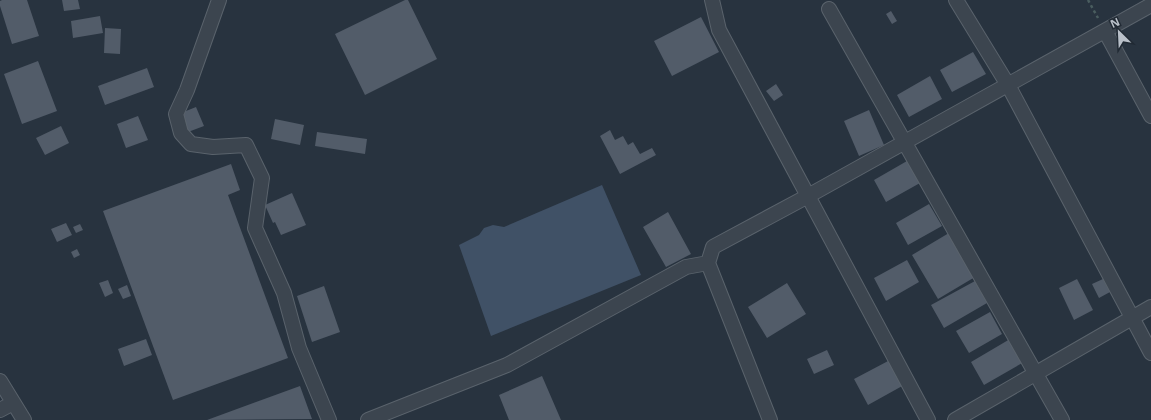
<svg xmlns="http://www.w3.org/2000/svg" width="1151" height="420" font-family="'Noto Sans',sans-serif">
	<style>
		.water { fill: #405166 }
		.building { fill: #525c69 }
		.lines { fill: none; stroke-linecap: round; stroke-linejoin: round }
		.street-casing { stroke: #5a636c; stroke-width: 16 }
		.path { stroke: #4a5d5f; stroke-width: 2.5; stroke-dasharray: 3 3; stroke-linecap: butt }
		.street { stroke: #3c454f; stroke-width: 14 }
	</style>
	<rect width="100%" height="100%" fill="#28333f"/>
	<path class="water" d="M602,185L641,275L491,336L459,245L479,235L484,228L493,225L504,227Z"/>
	<path class="building" d="M2,0H27L39,36L12,44L0,6V1Z
		M62,0H78L80,9L64,11Z
		M405,0H408L437,59L365,95L335,34Z
		M891,11L897,21L892,24L886,14Z
		M100,16L103,33L73,38L71,21Z
		M701,17L719,52L672,76L654,41Z
		M105,28L121,29L120,54L104,53Z
		M973,52L986,74L952,92L940,70Z
		M38,61L57,111L22,124L4,74Z
		M147,68L154,87L105,105L98,86Z
		M930,76L942,99L909,117L897,95Z
		M776,84L783,95L774,101L766,91Z
		M196,107L204,126L188,132L181,113Z
		M869,110L884,145L859,156L844,121Z
		M138,116L148,140L126,148L117,124Z
		M275,119L304,125L300,145L271,139Z
		M61,126L69,143L45,155L36,138Z
		M610,130L615,140L623,136L628,145L633,142L640,154L652,148L656,155L620,174L600,136Z
		M317,132L367,139L365,154L315,146Z
		M907,161L920,183L886,202L874,180Z
		M231,164L240,190L228,195L288,358L173,400L103,211Z
		M292,193L306,225L281,235L275,222L273,223L265,205Z
		M929,204L942,226L908,245L896,223Z
		M668,212L691,254L666,267L643,227Z
		M66,223L72,235L57,242L51,229Z
		M80,224L83,230L76,233L73,227Z
		M954,230L980,274L938,299L912,255Z
		M77,249L80,255L74,258L71,252Z
		M907,260L919,282L886,301L874,278Z
		M1077,279L1093,310L1074,320L1059,288Z
		M1103,279L1110,292L1099,298L1092,284Z
		M108,280L113,293L105,297L99,283Z
		M975,281L987,303L944,328L931,305Z
		M787,283L806,314L767,338L748,307Z
		M127,285L131,296L123,299L118,289Z
		M324,286L340,332L312,342L297,296Z
		M990,312L1002,334L969,353L956,331Z
		M146,339L152,355L124,366L118,349Z
		M1010,339L1024,362L984,385L971,362Z
		M827,350L834,365L814,374L807,359Z
		M890,360L904,385L868,405L854,379Z
		M542,376L561,420H509L499,395Z
		M300,386L312,419L207,420Z"/>
	<g class="lines">
		<g class="street-casing">
			<path id="street" d="M219,0L187,90L176,114L181,133L191,144L213,147L246,145L262,178L255,228L284,293L299,348L329,420
				M712,0L719,30L928,420
				M956,0L1008,85L1151,353
				M829,9L1062,420
				M1105,31L1151,116
				M0,381L24,420
				M0,410L13,403
				M368,420L507,365L686,267L708,263
				M770,420L708,263L713,247L808,196L1151,5
				M955,420L1151,307"/>
		</g>
		<path class="path" d="M1088,0L1098,18"/>
		<use href="#street" class="street"/>
	</g>
	<g transform="translate(1119 32) rotate(336)" stroke="#212a34" stroke-width="3" paint-order="stroke">
	<path d="M0-3L7 15L0 10L-7 15Z" fill="#b9c0c9"/>
	<text y="-6" font-size="11" font-weight="bold" text-anchor="middle" fill="#b9c0c9">N</text>
	</g>
</svg>
